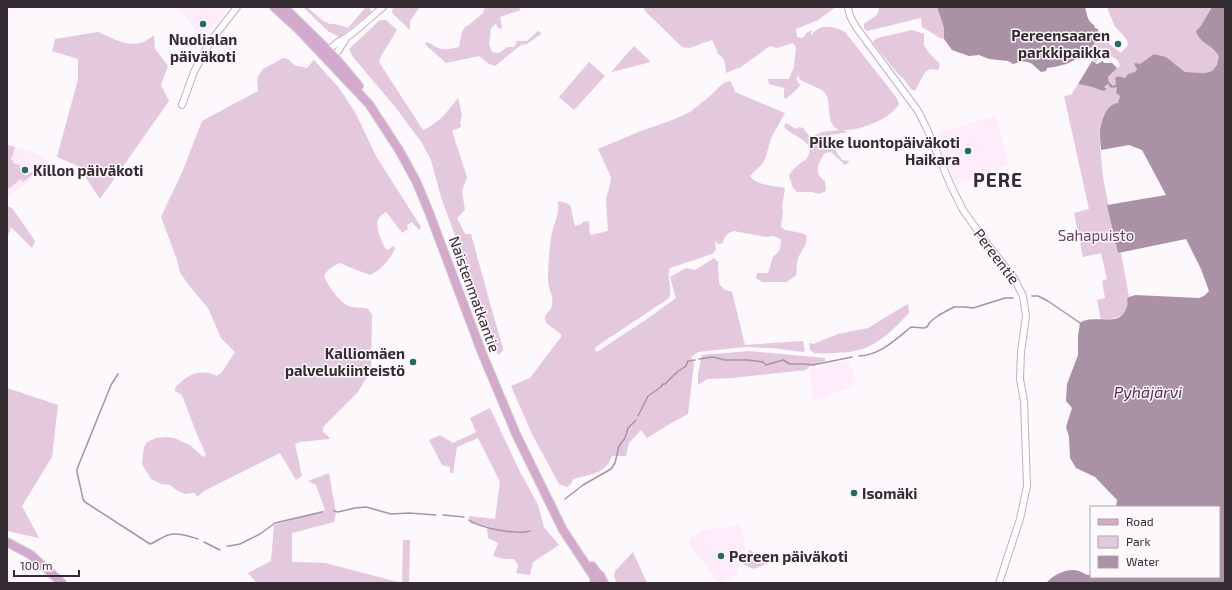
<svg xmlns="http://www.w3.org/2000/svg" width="1232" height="590" font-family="'Exo 2',sans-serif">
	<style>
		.built { fill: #ffecfb }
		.green { fill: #e3c8de }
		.water { fill: #ab91a6 }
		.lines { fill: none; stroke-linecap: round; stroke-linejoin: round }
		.stream { stroke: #ab91a6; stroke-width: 1.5 }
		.minor-casing { stroke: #c5aec1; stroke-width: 8 }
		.major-casing { stroke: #d7d5d6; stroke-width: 10 }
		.minor { stroke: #fff; stroke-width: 6 }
		.major { stroke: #d3a9cc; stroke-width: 8 }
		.poi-dot { fill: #236c64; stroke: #fdf8fb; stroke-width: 1.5 }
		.labels { text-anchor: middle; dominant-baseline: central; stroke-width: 3; stroke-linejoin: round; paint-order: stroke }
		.poi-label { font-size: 15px; font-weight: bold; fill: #352c33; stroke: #fdf8fb; text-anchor: end }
		.park-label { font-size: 15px; fill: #6b4465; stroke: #fdf8fb }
		.street-label { font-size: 15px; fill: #352c33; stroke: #fdf8fb }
		.water-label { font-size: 16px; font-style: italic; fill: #542f4f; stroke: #fdf8fb }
		.district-label { font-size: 19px; font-weight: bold; letter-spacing: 1px; fill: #352c33; stroke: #fdf8fb }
	</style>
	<rect width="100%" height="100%" fill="#fdf8fb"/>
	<path class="built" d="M176,7H228L206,37L192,26L190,22Z
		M996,116L1009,165L955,184L936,133Z
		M7,145L28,150L46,159L48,162L41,174L25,184L9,196H7Z
		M849,361L857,384L813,402L810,369Z
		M741,525L746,551L736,574L721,583H718L703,561L690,547L689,542L692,537L700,531Z"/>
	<path class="green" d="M303,7H307L323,21L330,24H335L348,28L365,8H370L371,12L340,37L329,32Z
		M393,7H420L410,21V30L394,15L392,12Z
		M485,7H518L521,10L500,17L502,29L498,28L496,24L491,28L489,44L492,52C502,55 501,50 508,47C510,47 512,47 514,47L516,44V41H527L538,31L541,32V34L527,44L521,45L495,66L489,64L479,56L446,63L428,47L425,44L427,42C431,43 432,45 436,47C444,51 451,49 459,47L462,32L465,27L470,24L483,13Z
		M643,7H836L818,20L796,29L797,37L802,38L805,36L806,33L812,30L811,34L812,35C819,23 834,26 845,32L896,97L899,104C891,119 859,131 843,130L848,132L831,135C832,146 836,152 842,160L850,161L845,165L831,152L825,153C818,163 813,173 825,181L826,191L819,194L812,192H797L793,188L789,175C791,172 794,169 797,166C800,163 805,161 807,158C818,139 789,137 784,126L786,123L796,129L799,127L803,128L810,137L814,136L822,132L839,130C824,123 833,105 825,93C823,89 806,83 800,80L798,75L796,79L800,85L798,88L786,99L784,98V88L769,84L768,79H789L794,67L796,47L793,43L777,48L770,46L741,67L726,73C726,66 725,57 718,54L716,48L712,40L689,48L682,47L646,12Z
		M879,7H937L944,28V39L940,38L922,27L921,18L867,31L864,29V24C870,18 879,18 879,7Z
		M1107,7H1212L1200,27L1209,45L1215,49L1220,57L1217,65L1212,71L1205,73L1185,72L1175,64L1154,54L1140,64H1134L1137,69L1135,73L1125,78L1118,76L1116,84L1113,86L1109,82L1108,77L1117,68L1120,66C1118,58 1113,56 1104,55L1095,63L1086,53L1096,42L1108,43L1121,53L1128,45L1127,40L1114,25Z
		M380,20H386L397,30L381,56L379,62L423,130C438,124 448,111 458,98L462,115L460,123L461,127L452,131L467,177L462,191L465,210L457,218L465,234H471L491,307L503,348V351L498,355L441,197L431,160L422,143L396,108L353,57L349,49Z
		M912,30L924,34V45L929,53L940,64L938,70L930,69L925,72L915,91L911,89L904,79L897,73L874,44L873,41L878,38Z
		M98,32C111,38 129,48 143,42C147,41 151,37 154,35L155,49L168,66L161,85L169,101L100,199L78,166L57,157L78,79V59L52,51L55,39Z
		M634,46L651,62L611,72Z
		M283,58L288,59L294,65L307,68L314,60L339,88L355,112L376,156L421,227L419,230L412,222L407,225L408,229L402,233L388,214L386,212C370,219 380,237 385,248L388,250L394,246L395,248C391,259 381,270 370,275L349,267L341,263C333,265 328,269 324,276C328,286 341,305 352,307C358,308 363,307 368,309L372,315L371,370L358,392L324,426L323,432L328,436L330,439L300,442L295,444L302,476L296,480L280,453L204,491L197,497L195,493L185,494L178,491L170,485L161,484L151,479L142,464L144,447L147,442L156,438L166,437L174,438L190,445L203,457L206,455L196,432L182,395L175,391C175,386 177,386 180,383C190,373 203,369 217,376L222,372L235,352L221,338L208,308L187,283L180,272L177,260L161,217L183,170L202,121L258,91L257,78L263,69Z
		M589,62L605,76L574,110L559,97Z
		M729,81L731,82L735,92L785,113L771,138L766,156L763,163L750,176C757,186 775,186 785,188L782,207L783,211L781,226L785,230L801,233L806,235C808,244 803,248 799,256C796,261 797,270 796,275L787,282H762L756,278L757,273H768L773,257L780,250L781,240L779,238L773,236L766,237L734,231C727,233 724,236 723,243L718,244L715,241L716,250L712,254L670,268C666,277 673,287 669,298L600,344L595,348V350L597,352L650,317L676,298L670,277L686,268L695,270L714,258L718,262L719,284L725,290L732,292L745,345L803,341L805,351L803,352L771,348L745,347L698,352L691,357L694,363L688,414L673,422L647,438L641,430L629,443L626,456H612C605,475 590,474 573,479L571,484L567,487L559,484L532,434L511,386L530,378L561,337V334C557,330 547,326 545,320C543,314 552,311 552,305C554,295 548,289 548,281C548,266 549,252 551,237C553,225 560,215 558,201L563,202L570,205L575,226L582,224L583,222L589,221L590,235L608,231L606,199L610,185L611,177L598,149L641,131L675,119L690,112L710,96L722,84Z
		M1078,84L1092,87L1103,91V87L1108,84L1111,87H1117L1120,96L1119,101L1099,132L1103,178L1118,253H1121L1129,297C1127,300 1128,302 1127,306C1124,319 1111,319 1101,320L1097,300L1105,298L1102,281L1107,279L1101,253L1083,257L1074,213L1089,209L1064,96L1071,95Z
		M7,145L15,147L11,160H13V163L20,165L19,167L22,168L26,176L31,172L32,173L35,171L36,172L23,182L21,179L7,190Z
		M7,206L12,208L35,241L32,248L11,227L7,239Z
		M908,304L909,313C894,329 877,347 854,351C848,353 842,352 835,353C828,353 821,354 814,353L810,350L809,343L813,344L838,334L868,328L904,306Z
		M749,351L825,358V361L810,366L806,370L732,378L707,379L698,385V374L702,355Z
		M7,388L58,405L52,457L22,506L39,538L7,531Z
		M490,408L518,468L538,505L544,527L559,545L533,562L530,575L516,573L518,565L514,559H505L493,556L498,543L488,538L487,527L470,523L469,516L495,519L500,482L478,438L457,447L453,473H450V467L442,465L429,440L440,435L453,443L476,432L470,418Z
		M329,473L336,513L334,522L292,533V562L325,563L402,583L403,540H410L409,583H257L248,573L271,561L274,525L325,510L316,485L308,481Z
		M749,550L766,559L769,563L753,569L743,564Z
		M633,552L647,583H617L614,576L615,571Z"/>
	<path class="water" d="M937,7H1085C1087,14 1087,21 1094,25L1095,28L1098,29C1102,44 1078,59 1066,64C1060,66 1053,67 1047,68L1046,71L1041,72C1029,61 1029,59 1013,64L1008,61L989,59L979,55L969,56L952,50L944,39V28Z
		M1212,7H1225V583H1046C1053,575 1068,567 1079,571C1084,573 1085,575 1091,575V577H1219V507H1116L1117,500L1095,477L1076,468L1070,458L1069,437L1066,427L1072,408L1066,401L1067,384L1078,355V336L1080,323C1088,316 1107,322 1118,318C1122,316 1126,311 1127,306C1128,303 1127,301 1127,299C1129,296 1133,296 1135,295L1199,298L1204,296L1209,291L1201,269L1186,239L1118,253L1107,205L1166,195L1142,150L1129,145L1101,150C1101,144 1099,136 1100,131C1102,120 1106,104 1118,103L1120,96L1116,93L1117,87L1111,88L1108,84L1104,87L1107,89L1103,91L1092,87L1078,84L1092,61L1097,64L1103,61L1104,63H1112L1117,68L1108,77L1109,82L1113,86L1116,84L1115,78L1118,76L1125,78L1128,74L1135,72L1137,69L1134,64L1136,63L1140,64L1154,54L1166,57L1185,72L1205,73L1212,71L1217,65L1219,56C1212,44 1200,44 1196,31L1200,27Z"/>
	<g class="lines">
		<path class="stream" d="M1032,296H1038L1048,301L1080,323
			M859,356C880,355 895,340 911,327L924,328L927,327L930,322L939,315L954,307H965L973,308L1005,298H1013
			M699,359L713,357L725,360H748L763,362L766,365L783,360L790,364H804L813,365L852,357
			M118,374L111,385L77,469V472L83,499L85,502L150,544C156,542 162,537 168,535C177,532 188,536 198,539
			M638,416L648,396L661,387L663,384H665L675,374L677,373V372L686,366L688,361L695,360
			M565,499L583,485L611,469L615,463L619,446L625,438L628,428L636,420
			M334,511L338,512L355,508L366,507L391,514L409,513L436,515
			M443,515L464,517
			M469,520C479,528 517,535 530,531
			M204,542L220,550
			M227,546H229L240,544L260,534L275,523L322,512"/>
		<g class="minor-casing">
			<path id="minor" d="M848,7L850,16L856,27L918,111L927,129L951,186L963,210L985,241L1014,278L1023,296L1026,316L1021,352L1020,379L1024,401L1027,486L1020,519L999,583
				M326,52L338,42L347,37L355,31L383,7
				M331,58L338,51L347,37
				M182,105L194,72L210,42L237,7"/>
		</g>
		<g class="major-casing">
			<path id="major" d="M274,7L298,29L369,104L399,150L416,181L429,212L482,353L516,434L563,530L594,577V580L598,583
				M284,7L334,56L359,86
				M7,542L31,555L62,583
				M592,566L598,574L600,575L604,583"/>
		</g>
		<use href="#minor" class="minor"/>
		<use href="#major" class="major"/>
	</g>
	<g class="poi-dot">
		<circle cx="203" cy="24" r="4"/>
		<circle cx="1118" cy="44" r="4"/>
		<circle cx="968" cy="151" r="4"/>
		<circle cx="25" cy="170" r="4"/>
		<circle cx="413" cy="362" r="4"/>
		<circle cx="854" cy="493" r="4"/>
		<circle cx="721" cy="556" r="4"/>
	</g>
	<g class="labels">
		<g class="poi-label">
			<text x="1110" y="35">Pereensaaren<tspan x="1110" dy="17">parkkipaikka</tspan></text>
			<text x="203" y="39" text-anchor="middle">Nuolialan<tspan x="203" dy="17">päiväkoti</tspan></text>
			<text x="960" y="142">Pilke luontopäiväkoti<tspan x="960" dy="17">Haikara</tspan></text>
			<text x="33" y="170" text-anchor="start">Killon päiväkoti</text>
			<text x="405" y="353">Kalliomäen<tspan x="405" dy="17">palvelukiinteistö</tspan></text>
			<text x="862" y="493" text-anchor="start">Isomäki</text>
			<text x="729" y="556" text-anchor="start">Pereen päiväkoti</text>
		</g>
		<g class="park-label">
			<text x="1096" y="235">Sahapuisto</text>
		</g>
		<g class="street-label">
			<text transform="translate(997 256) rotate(53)">Pereentie</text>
			<text transform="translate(475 294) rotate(70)">Naistenmatkantie</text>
		</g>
		<g class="water-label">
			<text x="1148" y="391">Pyhäjärvi</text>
		</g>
		<g class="district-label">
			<text x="998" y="179">PERE</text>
		</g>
	</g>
	<rect width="1232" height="590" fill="none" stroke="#352c33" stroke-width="16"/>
	<rect x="1090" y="506" width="130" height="72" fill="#fdf8fb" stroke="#ada6ab"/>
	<rect x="1098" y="519" width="20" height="6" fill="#d3a9cc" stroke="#ada6ab"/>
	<text x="1126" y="526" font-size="12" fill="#352c33">Road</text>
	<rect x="1098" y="536" width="20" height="12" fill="#e3c8de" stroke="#ada6ab"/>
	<text x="1126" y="546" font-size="12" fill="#352c33">Park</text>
	<rect x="1098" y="556" width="20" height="12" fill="#ab91a6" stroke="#ada6ab"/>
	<text x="1126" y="566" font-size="12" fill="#352c33">Water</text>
	<path d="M14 570v6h65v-6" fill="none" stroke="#352c33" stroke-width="2"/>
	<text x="20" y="570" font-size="12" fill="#352c33" stroke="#fdf8fb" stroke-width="3" paint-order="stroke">100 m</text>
</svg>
